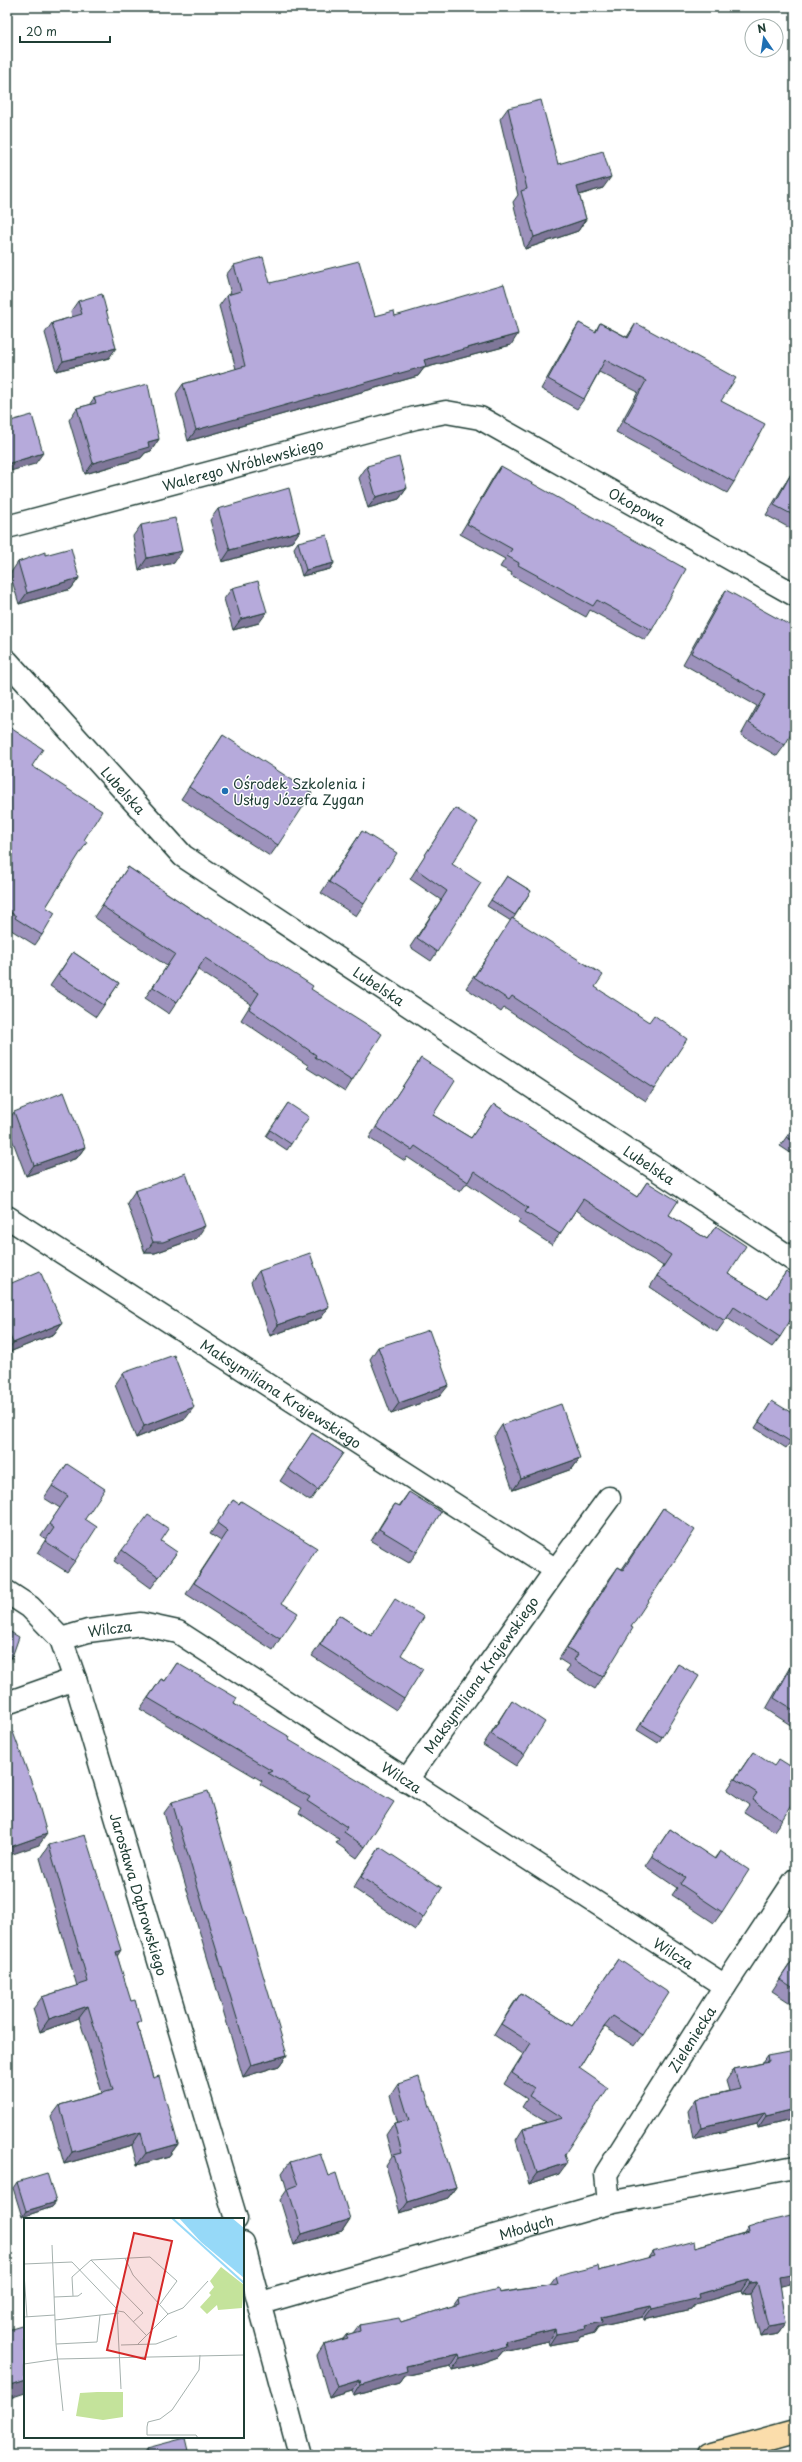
<svg xmlns="http://www.w3.org/2000/svg" width="802" height="2462" font-family="'Playpen Sans',sans-serif">
	<style>
		.lines { fill: none; stroke-linecap: round; stroke-linejoin: round }
		.minor-casing { stroke: #1f3d34; stroke-width: 25 }
		.primary-casing { stroke: #1f3d34; stroke-width: 25 }
		.minor { stroke: #fff; stroke-width: 22 }
		.primary { stroke: #fbddab; stroke-width: 22 }
		.wall { fill: #9d92bc; stroke: #1f3d34 }
		.shaded-wall { fill: #7f7799; stroke: #1f3d34 }
		.building { fill: #b6aadb; stroke: #1f3d34 }
		.poi-dot { fill: #1f6fb2; stroke: #fff; stroke-width: 1.5 }
		.labels { text-anchor: middle; dominant-baseline: central; stroke-width: 3; stroke-linejoin: round; paint-order: stroke }
		.street-label { font-size: 14px; fill: #1f3d34; stroke: #fff }
		.poi-label { font-size: 14px; fill: #1f3d34; stroke: #fff; text-anchor: start }
		.inset-river { fill: none; stroke: #96d9f8; stroke-width: 2 }
		.inset-road { fill: none; stroke: #a5b1ae; stroke-width: 1 }
		.view { fill: #d62828; fill-opacity: 0.15; stroke: #d62828; stroke-width: 2 }
		.inset-edge { fill: none; stroke: #1f3d34; stroke-width: 2 }
	</style>
	<rect width="100%" height="100%" fill="#fff"/>
	<filter id="ink" filterUnits="userSpaceOnUse"><feTurbulence type="fractalNoise" baseFrequency=".025" numOctaves="2"/><feDisplacementMap in="SourceGraphic" scale="8" xChannelSelector="R" yChannelSelector="G"/><feConvolveMatrix kernelMatrix="1 2 1 2 8 2 1 2 1" color-interpolation-filters="sRGB"/></filter>
	<g filter="url(#ink)">
		<g class="lines">
			<g class="minor-casing">
				<g id="minor">
					<path id="s1" d="M7,527L415,418L446,412L480,418L795,595"/>
					<path id="s2" d="M7,661L183,856L795,1261"/>
					<path id="s3" d="M7,1217L556,1570L406,1781"/>
					<path d="M556,1570L609,1498"/>
					<path id="s4" d="M7,1592L30,1607L61,1639L75,1679L236,2219"/>
					<path id="s5" d="M61,1639L88,1631L141,1624L178,1632L725,1986"/>
					<path d="M7,1703L75,1679"/>
					<path id="s6" d="M609,2203L606,2174L725,1986L795,1880"/>
					<path d="M243,2243L300,2455"/>
					<path id="s7" d="M261,2303L609,2203L795,2167"/>
				</g>
			</g>
			<g class="primary-casing">
				<path id="primary" d="M708,2455L795,2431"/>
			</g>
			<use href="#minor" class="minor"/>
			<use href="#primary" class="primary"/>
		</g>
		<path class="wall" d="M508,108L558,164L603,188L579,195L586,219L578,231L525,249L513,202L518,195L500,119Z
			M234,265L270,283L375,316H395L511,345L424,368L418,376L188,441L176,394L183,384L236,369L219,306L227,295L231,294L226,275Z
			M78,301L109,358L56,371L45,333L52,323L72,317L71,311Z
			M579,323L595,332L600,323L627,337L636,323L721,401L734,482L727,493L616,432L638,392L599,372L584,399L577,409L541,389L572,334Z
			M94,398L159,439L151,451L145,453L141,458L85,474L69,420L77,408L89,405Z
			M367,466L407,488L399,499L368,508L359,478Z
			M501,466L652,630L645,640L590,610L586,617L511,575L512,573L500,567L505,559L460,534L494,476Z
			M791,474L795,476V531L766,515L784,485Z
			M218,509L300,531L292,542L222,562L210,520Z
			M141,525L174,563L139,570L133,536Z
			M298,542L334,563L330,569L302,576L294,548Z
			M45,555L79,578L71,589L19,604L10,574L18,562Z
			M232,588L259,623L233,630L224,599Z
			M726,590L785,745L777,756L741,735L757,706L683,664L718,602Z
			M7,729L32,766L84,840L46,907L42,935L35,945L8,928L9,927L7,925Z
			M223,735L278,845L270,856L181,799Z
			M455,808L452,864L437,952L431,961L410,947L441,900L410,879Z
			M362,831L364,904L356,916L321,893Z
			M128,867L311,989L352,1081L345,1092L307,1068L309,1066L241,1020L251,1004L198,970L169,1014L145,998L167,966L94,917Z
			M507,876L531,891L513,919L595,987L654,1089L646,1101L504,1008L501,1012L466,988L511,921L487,906Z
			M73,952L119,983L96,1017L50,986Z
			M421,1058L433,1115L471,1138L494,1104L637,1197L647,1182L669,1215L707,1239L716,1226L728,1274L768,1298L786,1272L780,1337L772,1347L727,1318L717,1332L650,1287L663,1266L576,1210L552,1245L518,1223L520,1219L467,1183L460,1192L407,1157L405,1161L369,1138Z
			M288,1103L291,1144L287,1150L266,1136Z
			M14,1112L85,1147L77,1158L26,1176L7,1126V1122Z
			M795,1125V1156L780,1146Z
			M135,1191L197,1238L155,1253H145L127,1203Z
			M259,1271L329,1307L321,1318L270,1336L251,1282Z
			M7,1285L62,1323L54,1334L7,1353Z
			M378,1347L440,1396L391,1414L370,1359Z
			M123,1373L186,1418L136,1438L115,1385Z
			M772,1401L795,1435L786,1448L755,1428Z
			M502,1425L580,1458L572,1469L513,1490L494,1437Z
			M312,1433L343,1453L310,1501L280,1481Z
			M67,1464L85,1519L75,1561L67,1572L37,1553L46,1539L41,1536L60,1508L44,1498Z
			M409,1492L417,1552L409,1563L371,1541L387,1515L395,1504L399,1506Z
			M233,1500L238,1504L241,1501L282,1603L280,1639L273,1650L186,1594L221,1541L210,1534Z
			M663,1508L631,1627L603,1677L595,1689L566,1671L570,1666L559,1659L610,1578L618,1567L622,1569Z
			M122,1550L177,1552L151,1588L114,1561Z
			M339,1615L401,1655L404,1699L396,1710L312,1656Z
			M795,1658V1728L766,1709Z
			M177,1663L234,1704L289,1740L365,1847L357,1858L336,1843L339,1839L299,1813L302,1808L260,1784L262,1781L140,1709L161,1679L165,1681Z
			M678,1664L662,1737L658,1743L637,1730Z
			M512,1700L524,1755L516,1766L483,1745Z
			M753,1752L782,1820L774,1831L744,1812L749,1805L727,1790Z
			M172,1802L287,2055L279,2066L243,2077L164,1813Z
			M670,1829L714,1859L720,1851L722,1912L714,1923L672,1895L677,1888L645,1866Z
			M49,1845L117,1956L153,2078L178,2144L169,2156L137,2165L132,2145L64,2164L51,2117L60,2105L102,2093L79,2018L40,2032L33,2009L42,1997L77,1986L40,1858Z
			M380,1847L423,1918L415,1930L353,1888Z
			M795,1956V2006L772,1991Z
			M618,1959L642,2035L634,2046L605,2027L601,2032L579,2068L564,2155L559,2174L529,2184L516,2140L523,2129L546,2122L522,2107L527,2099L504,2084L523,2054L494,2035L513,2004L521,1993L572,2026Z
			M768,2056L795,2119L758,2128L757,2123L693,2139L688,2111L696,2099L729,2091L726,2081L734,2069L763,2063Z
			M398,2084L423,2091L456,2187L448,2198L400,2213L386,2166L392,2157L386,2135L394,2123H398L390,2096Z
			M290,2162L328,2176L350,2219L342,2231L294,2245L280,2200L287,2190L282,2173Z
			M17,2182L56,2202L52,2207L22,2217L13,2188Z
			M748,2227L793,2279L789,2284L780,2286L786,2323L778,2334L760,2337L750,2293L742,2294L741,2291L696,2304L692,2309L644,2320L643,2317L598,2327L594,2333L580,2337L578,2340L549,2345L548,2341L503,2351L498,2357L481,2363L452,2370L451,2366L404,2376L399,2383L354,2396L352,2391L329,2398L317,2356L324,2345L343,2339L346,2335L353,2333L359,2325L401,2322L453,2306L458,2299L550,2285L556,2277L599,2271L648,2258L652,2252L695,2247L744,2233Z
			M147,2448L189,2455H142Z"/>
		<path class="shaded-wall" d="M611,177L603,188L569,198L577,187Z
			M586,219L578,231L525,249L534,237Z
			M518,334L511,345L424,368L418,376L188,441L196,430L424,360Z
			M116,348L109,358L56,371L63,361Z
			M159,439L151,451L145,453L141,458L85,474L93,463L148,442Z
			M43,453L35,464L7,472V464Z
			M407,488L399,499L368,508L376,497Z
			M300,531L292,542L222,562L230,550Z
			M182,551L174,563L139,570L147,558Z
			M334,563L330,569L302,576L306,570Z
			M79,578L71,589L19,604L27,593Z
			M267,612L259,623L233,630L241,619Z
			M85,1147L77,1158L26,1176L34,1165Z
			M205,1226L197,1238L155,1253H145L153,1242Z
			M329,1307L321,1318L270,1336L278,1325Z
			M62,1323L54,1334L7,1353V1351L13,1343Z
			M449,1385L440,1396L391,1414L399,1403Z
			M194,1407L186,1418L136,1438L144,1426Z
			M580,1458L572,1469L513,1490L521,1479Z
			M12,1657L7,1664V1659Z
			M47,1834L39,1845L7,1856V1848Z
			M121,1950L113,1963L116,1952Z
			M88,2006L79,2018L40,2032L49,2019Z
			M287,2055L279,2066L243,2077L251,2065Z
			M795,2109V2119L758,2128L766,2116Z
			M765,2112L757,2123L693,2139L701,2127Z
			M141,2132L132,2145L64,2164L72,2152Z
			M178,2144L169,2156L137,2165L146,2153Z
			M567,2163L559,2174L529,2184L537,2173Z
			M456,2187L448,2198L400,2213L408,2202Z
			M56,2202L52,2207L22,2217L26,2211Z
			M350,2219L342,2231L294,2245L302,2234Z
			M795,2270V2278L793,2279L789,2284L771,2289L779,2277Z
			M748,2280L741,2291L696,2304L692,2309L644,2320L652,2309L699,2294Z
			M757,2282L750,2293L742,2294L750,2283Z
			M651,2306L643,2317L598,2327L594,2333L580,2337L578,2340L549,2345L556,2334L585,2326L601,2317Z
			M786,2323L778,2334L760,2337L768,2326Z
			M555,2329L548,2341L503,2351L498,2357L481,2363L452,2370L460,2359L505,2341Z
			M459,2354L451,2366L404,2376L399,2383L354,2396L361,2385L406,2366Z
			M25,2380V2393L7,2399V2386Z
			M360,2380L352,2391L329,2398L337,2387Z"/>
		<path class="building" d="M541,100L558,164L603,151L611,177L577,187L586,219L534,237L521,191L527,189L508,108Z
			M263,257L270,283L359,261L375,316L394,311L395,316L504,284L518,334L424,360L426,366L196,430L183,384L245,366L227,295L241,291L234,265Z
			M102,294L116,348L63,361L52,323L82,314L78,301Z
			M579,323L596,332L600,323L628,338L636,323L736,378L721,401L765,424L734,482L624,421L646,381L605,360L584,399L548,379Z
			M148,384L159,439L148,442L149,447L93,463L77,408L96,403L94,398Z
			M32,415L43,453L7,464V422Z
			M399,457L407,488L376,497L367,466Z
			M501,466L686,569L652,630L597,600L593,606L518,565L519,563L507,556L512,549L467,524Z
			M791,474L795,476V516L774,505Z
			M289,488L300,531L230,550L218,509Z
			M175,518L182,551L147,558L141,525Z
			M327,535L334,563L306,570L298,542Z
			M71,548L79,578L27,593L18,562L45,552V555Z
			M258,581L267,612L241,619L232,588Z
			M726,590L795,628V727L785,745L749,723L765,695L691,653Z
			M9,727L43,749L32,766L102,811L84,840L87,842L46,907L55,913L42,935L15,918L16,916L7,910V729Z
			M223,735L312,793L278,845L189,787Z
			M455,808L478,822L452,864L481,883L437,952L417,938L447,891L416,869Z
			M362,831L397,853L364,904L329,882Z
			M128,867L206,919L207,917L313,986L311,989L382,1034L352,1081L315,1057L316,1055L249,1009L259,993L205,958L177,1002L153,987L175,954L102,906Z
			M507,876L531,891L515,915L491,900Z
			M512,918L603,975L595,987L649,1022L654,1015L687,1039L654,1089L512,996L509,1000L474,977Z
			M73,952L119,983L104,1005L58,975Z
			M421,1058L455,1080L433,1115L471,1138L494,1104L637,1197L647,1182L678,1201L669,1215L707,1239L716,1226L746,1246L728,1274L768,1298L786,1272L795,1277V1313L780,1337L734,1307L725,1321L657,1276L671,1255L583,1199L560,1234L525,1212L528,1208L474,1171L468,1182L415,1146L412,1150L376,1127Z
			M64,1092L85,1147L34,1165L14,1112Z
			M288,1103L309,1117L291,1144L270,1130Z
			M795,1125V1142L787,1137Z
			M186,1173L205,1226L163,1242H153L135,1191Z
			M310,1253L329,1307L278,1325L259,1271Z
			M40,1271L62,1323L13,1343L7,1329V1285Z
			M429,1330L449,1385L399,1403L378,1347Z
			M174,1355L194,1407L144,1426L123,1373Z
			M772,1401L795,1415V1435L791,1442L759,1422Z
			M561,1404L580,1458L521,1479L502,1425Z
			M312,1433L343,1453L318,1490L288,1469Z
			M67,1464L105,1489L85,1519L97,1527L75,1561L45,1541L54,1528L49,1524L68,1496L52,1486Z
			M409,1492L441,1512L417,1552L379,1529L395,1504L400,1506Z
			M233,1500L239,1504L241,1501L317,1548L282,1603L298,1613L280,1639L194,1583L228,1531L217,1523Z
			M663,1508L695,1530L631,1627L633,1628L603,1677L574,1660L578,1654L567,1648L618,1567L623,1570Z
			M148,1515L169,1529L161,1541L177,1552L159,1577L122,1550Z
			M395,1599L424,1617L401,1655L423,1669L404,1699L320,1645L339,1615L371,1636Z
			M7,1630L19,1637L12,1657L7,1659Z
			M795,1660V1711L774,1698Z
			M177,1663L237,1698L234,1704L290,1737L289,1740L394,1802L365,1847L344,1832L347,1827L307,1801L310,1797L268,1773L272,1771L148,1698L161,1679L165,1681Z
			M678,1664L699,1676L662,1737L641,1724Z
			M512,1700L545,1722L524,1755L491,1734Z
			M13,1732L36,1795L47,1834L7,1848V1734Z
			M753,1752L774,1766L779,1759L795,1769V1799L782,1820L752,1800L757,1793L735,1779Z
			M208,1791L287,2055L251,2065L172,1802Z
			M670,1829L715,1859L720,1851L749,1870L722,1912L680,1884L685,1877L652,1856Z
			M85,1835L121,1950L116,1952L131,2001L135,2000L141,2022L137,2023L153,2078L159,2076L178,2144L146,2153L141,2132L72,2152L60,2105L113,2090L88,2006L49,2019L42,1997L88,1982L49,1845Z
			M380,1847L442,1888L423,1918L361,1877Z
			M795,1957V1989L780,1979Z
			M618,1959L669,1993L642,2035L613,2016L604,2027L579,2068L608,2088L564,2155L567,2163L537,2173L523,2129L563,2118L529,2096L534,2088L512,2073L531,2043L501,2024L521,1993L572,2026Z
			M795,2051V2109L766,2116L765,2112L701,2127L696,2099L740,2089L734,2069L769,2062L768,2056Z
			M419,2077L423,2091H425L456,2187L408,2202L394,2155L402,2153L394,2123L409,2120L398,2084Z
			M320,2153L328,2176L336,2173L350,2219L302,2234L288,2189L298,2185L290,2162Z
			M47,2173L56,2202L26,2211L17,2182Z
			M791,2216L792,2220H795V2274L779,2277L786,2323L768,2326L757,2282L750,2283L748,2280L699,2294L700,2298L652,2309L651,2306L601,2317L602,2322L585,2326L586,2329L556,2334L555,2329L505,2341L506,2346L488,2352L460,2359L459,2354L406,2366L407,2371L361,2385L360,2380L337,2387L324,2345L348,2338L346,2335L360,2331L359,2325L399,2318L401,2322L459,2304L458,2299L498,2289L499,2293L558,2284L556,2277L569,2273L598,2266L599,2271L654,2256L652,2252L694,2241L695,2247L749,2232L748,2227L760,2223Z
			M7,2234L9,2240L7,2241Z
			M25,2325V2380L7,2386V2326L8,2330Z
			M185,2438L189,2455H149L147,2448Z"/>
	</g>
	<circle class="poi-dot" cx="225" cy="791" r="4"/>
	<g class="labels">
		<g class="street-label">
			<text stroke="none"><textPath href="#s1" startOffset="244">Walerego Wróblewskiego</textPath></text>
			<text stroke="none"><textPath href="#s1" startOffset="669">Okopowa</textPath></text>
			<text stroke="none"><textPath href="#s2" startOffset="174">Lubelska</textPath></text>
			<text stroke="none"><textPath href="#s2" startOffset="498">Lubelska</textPath></text>
			<text stroke="none"><textPath href="#s2" startOffset="822">Lubelska</textPath></text>
			<text stroke="none"><textPath href="#s3" startOffset="326">Maksymiliana Krajewskiego</textPath></text>
			<text stroke="none"><textPath href="#s5" startOffset="50">Wilcza</textPath></text>
			<text transform="translate(481 1675) rotate(-55)">Maksymiliana Krajewskiego</text>
			<text stroke="none"><textPath href="#s5" startOffset="386">Wilcza</textPath></text>
			<text stroke="none"><textPath href="#s4" startOffset="339">Jarosława Dąbrowskiego</textPath></text>
			<text stroke="none"><textPath href="#s5" startOffset="710">Wilcza</textPath></text>
			<text stroke="none"><textPath href="#s6" startOffset="189">Zieleniecka</textPath></text>
			<text stroke="none"><textPath href="#s7" startOffset="276">Młodych</textPath></text>
		</g>
		<g class="poi-label">
			<text x="233" y="783">Ośrodek Szkolenia i<tspan x="233" dy="16">Usług Józefa Zygan</tspan></text>
		</g>
	</g>
	<g transform="translate(24 2218)">
		<rect width="220" height="220" fill="#fff"/>
		<path d="M197,49L220,67L218,90L194,92L193,87L183,96L176,89L187,77L185,75L190,69L186,63ZM73,174H99V199L79,202L52,198L56,175Z" fill="#c4e39b"/>
		<path d="M155,0H208L220,10V60L177,24Z" fill="#96d9f8"/>
		<path class="inset-river" d="M148,0L220,65"/>
		<path class="inset-road" d="M28,27L32,126L39,193M101,40L109,57L144,96M67,42L119,95L109,104M0,46L48,44L93,91L97,171M0,55L3,99M49,78L48,59L67,42L126,39L153,63L136,86M30,79L54,78L58,75M94,93L100,94L122,117M0,99L31,97M31,102L95,95M32,126L73,124L76,97M114,126L144,96L159,90L184,63M97,127L132,126L153,118M0,146L34,141L220,137M174,220L172,217H123V209L124,204L136,201L148,192L175,152L176,137"/>
		<path class="view" d="M110,15L148,23L121,141L83,132Z"/>
		<rect width="220" height="220" class="inset-edge"/>
	</g>
	<rect width="802" height="2462" fill="none" stroke="#fff" stroke-width="24"/>
	<rect x="12" y="12" width="778" height="2438" fill="none" stroke="#1f3d34" stroke-width="1.5" filter="url(#ink)"/>
	<g transform="translate(764 38) rotate(347)"><circle r="19" fill="#ffffff" stroke="#a5b1ae"/>
	<path d="M0-3L7 15L0 10L-7 15Z" fill="#1f6fb2"/>
	<text y="-6" font-size="11" font-weight="bold" text-anchor="middle" fill="#1f3d34">N</text>
	</g>
	<path d="M20 36v6h90v-6" fill="none" stroke="#1f3d34" stroke-width="2"/>
	<text x="26" y="36" font-size="12" fill="#1f3d34" stroke="#ffffff" stroke-width="3" paint-order="stroke">20 m</text>
</svg>
